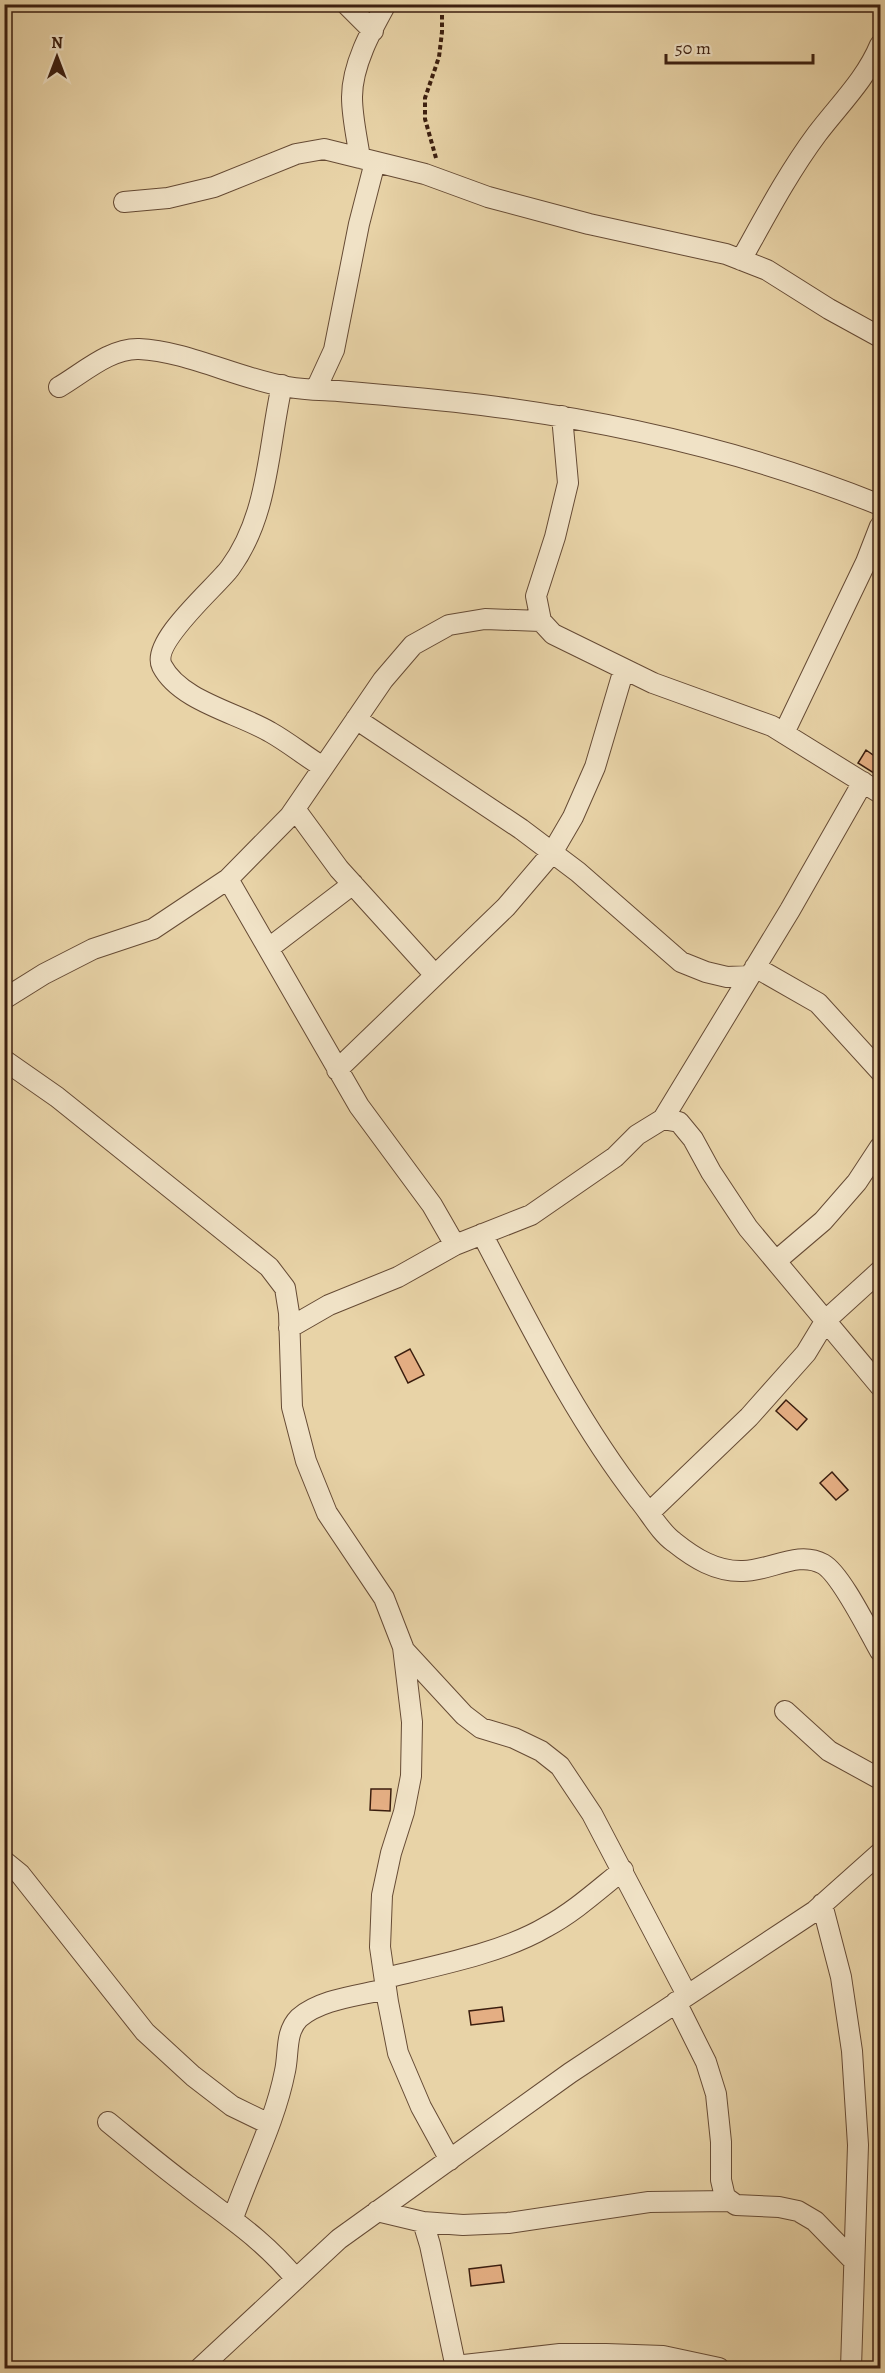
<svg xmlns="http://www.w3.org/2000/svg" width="885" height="2373" font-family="Alegreya,serif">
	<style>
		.building { fill: #e4ae83; stroke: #3b1e0f; stroke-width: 1.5 }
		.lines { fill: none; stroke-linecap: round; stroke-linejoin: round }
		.street-casing { stroke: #664b35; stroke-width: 22 }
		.path { stroke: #3b1e0f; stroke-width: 4; stroke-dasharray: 4.5 3; stroke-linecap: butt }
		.street { stroke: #f0e2c6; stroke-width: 20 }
	</style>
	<rect width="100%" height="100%" fill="#e8d3a7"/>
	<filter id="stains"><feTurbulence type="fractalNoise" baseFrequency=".00333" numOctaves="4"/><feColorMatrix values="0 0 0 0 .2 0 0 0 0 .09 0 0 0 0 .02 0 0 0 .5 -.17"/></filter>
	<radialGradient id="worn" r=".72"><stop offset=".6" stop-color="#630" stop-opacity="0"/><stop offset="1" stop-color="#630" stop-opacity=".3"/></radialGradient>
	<path class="building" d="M866,750L880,760V777L858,763Z
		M410,1349L424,1375L408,1383L395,1357Z
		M786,1400L807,1419L797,1430L776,1411Z
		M832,1472L848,1490L836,1500L820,1483Z
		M371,1789H391L390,1811L370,1810Z
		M502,2007L504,2021L471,2025L469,2011Z
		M501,2265L504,2282L471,2286L469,2269Z"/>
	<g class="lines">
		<g class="street-casing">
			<path id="street" d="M346,4L373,31
				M360,158C357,138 352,117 352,97C352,65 371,31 386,4
				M124,202L168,198L214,187L296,154L324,149L425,174L488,197L589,224L726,254L767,270L829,309L880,337
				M741,260C765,217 788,173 817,134C839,105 866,79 880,45
				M282,385C268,447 269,515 230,568C216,587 150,642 162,666C180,701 238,713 270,732C288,742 305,756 323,767
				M59,387C83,373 110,348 139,349C187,351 239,379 288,387C304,390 321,390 338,391C386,395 434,399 482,405C617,422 754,454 880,505
				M316,389L334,350L359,224L375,162
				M562,416L568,483L555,537L536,596L541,621L553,634L653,683L772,726L880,793
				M356,719L521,829L578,872L681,962L706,972L727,977L750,976
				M784,733L866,562L880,526
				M295,809L339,869L435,975
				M228,879L359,1106L432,1205L455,1245
				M269,948L353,884
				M755,967L818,1003L880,1071
				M4,999L44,974L93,949L153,929L228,879L290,816L383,680L413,645L449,625L485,619L541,621
				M4,1060L57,1097L269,1267L285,1288L289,1313L292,1407L306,1461L327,1513L384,1598L403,1647L412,1722L411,1776L404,1812L391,1853L382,1895L380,1947L388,2002L398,2053L421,2107L450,2160
				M337,1070L506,907L552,853L573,817L595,767L624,669
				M663,1119L790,910L863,782
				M482,1234C530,1325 576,1419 639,1500C650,1513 660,1532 674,1542C694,1558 716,1572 743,1571C770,1571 798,1550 823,1564C841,1574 869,1632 880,1651
				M776,1261L823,1221L857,1182L880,1147
				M289,1328L329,1305L398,1277L455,1245L531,1215L615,1157L637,1135L663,1119L679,1122L693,1139L711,1172L748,1228L880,1386
				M649,1513L749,1417L806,1353L826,1320L880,1271
				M404,1650L464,1715L481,1728L514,1738L541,1751L560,1766L592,1814L687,1995
				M785,1711L829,1751L880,1779
				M4,1861L20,1874L145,2032L193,2076L232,2106L269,2124
				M822,1904L841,1977L852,2051L858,2145L851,2368
				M385,1978C435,1966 502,1953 546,1927C574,1912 598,1890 623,1870
				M676,2002L706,2062L716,2094L721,2142V2180L725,2197L736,2205L779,2207L798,2211L815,2221L853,2260
				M108,2122C135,2144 161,2166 188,2186C229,2218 262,2238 296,2279
				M377,2211L423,2222L463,2225L508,2223L649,2202L730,2201
				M233,2218C250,2169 275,2122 285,2071C289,2053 285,2032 299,2018C321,1999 358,1996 386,1989
				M423,2222L430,2245L456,2368
				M455,2366L560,2354H606L663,2356L719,2368
				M200,2368L339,2239L570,2073L815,1911L880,1853"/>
		</g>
		<path class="path" d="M436,158L425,119V98L439,57L442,32V4"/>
		<use href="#street" class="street"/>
	</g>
	<rect width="885" height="2373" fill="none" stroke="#e8d3a7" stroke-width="24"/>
	<rect x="6" y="6" width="873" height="2361" fill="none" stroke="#3b1e0f" stroke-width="3"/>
	<rect x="12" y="12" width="861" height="2349" fill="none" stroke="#3b1e0f" stroke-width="1.5"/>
	<g transform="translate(57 57)" stroke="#f0e2c6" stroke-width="4.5" paint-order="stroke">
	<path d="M0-4.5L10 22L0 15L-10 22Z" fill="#3b1e0f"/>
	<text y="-9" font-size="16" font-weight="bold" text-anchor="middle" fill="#3b1e0f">N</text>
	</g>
	<path d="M666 54v9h147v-9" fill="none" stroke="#3b1e0f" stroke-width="3"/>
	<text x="675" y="54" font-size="18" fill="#3b1e0f" stroke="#f0e2c6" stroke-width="4.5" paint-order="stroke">50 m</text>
	<rect width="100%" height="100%" filter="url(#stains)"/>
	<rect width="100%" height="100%" fill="url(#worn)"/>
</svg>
